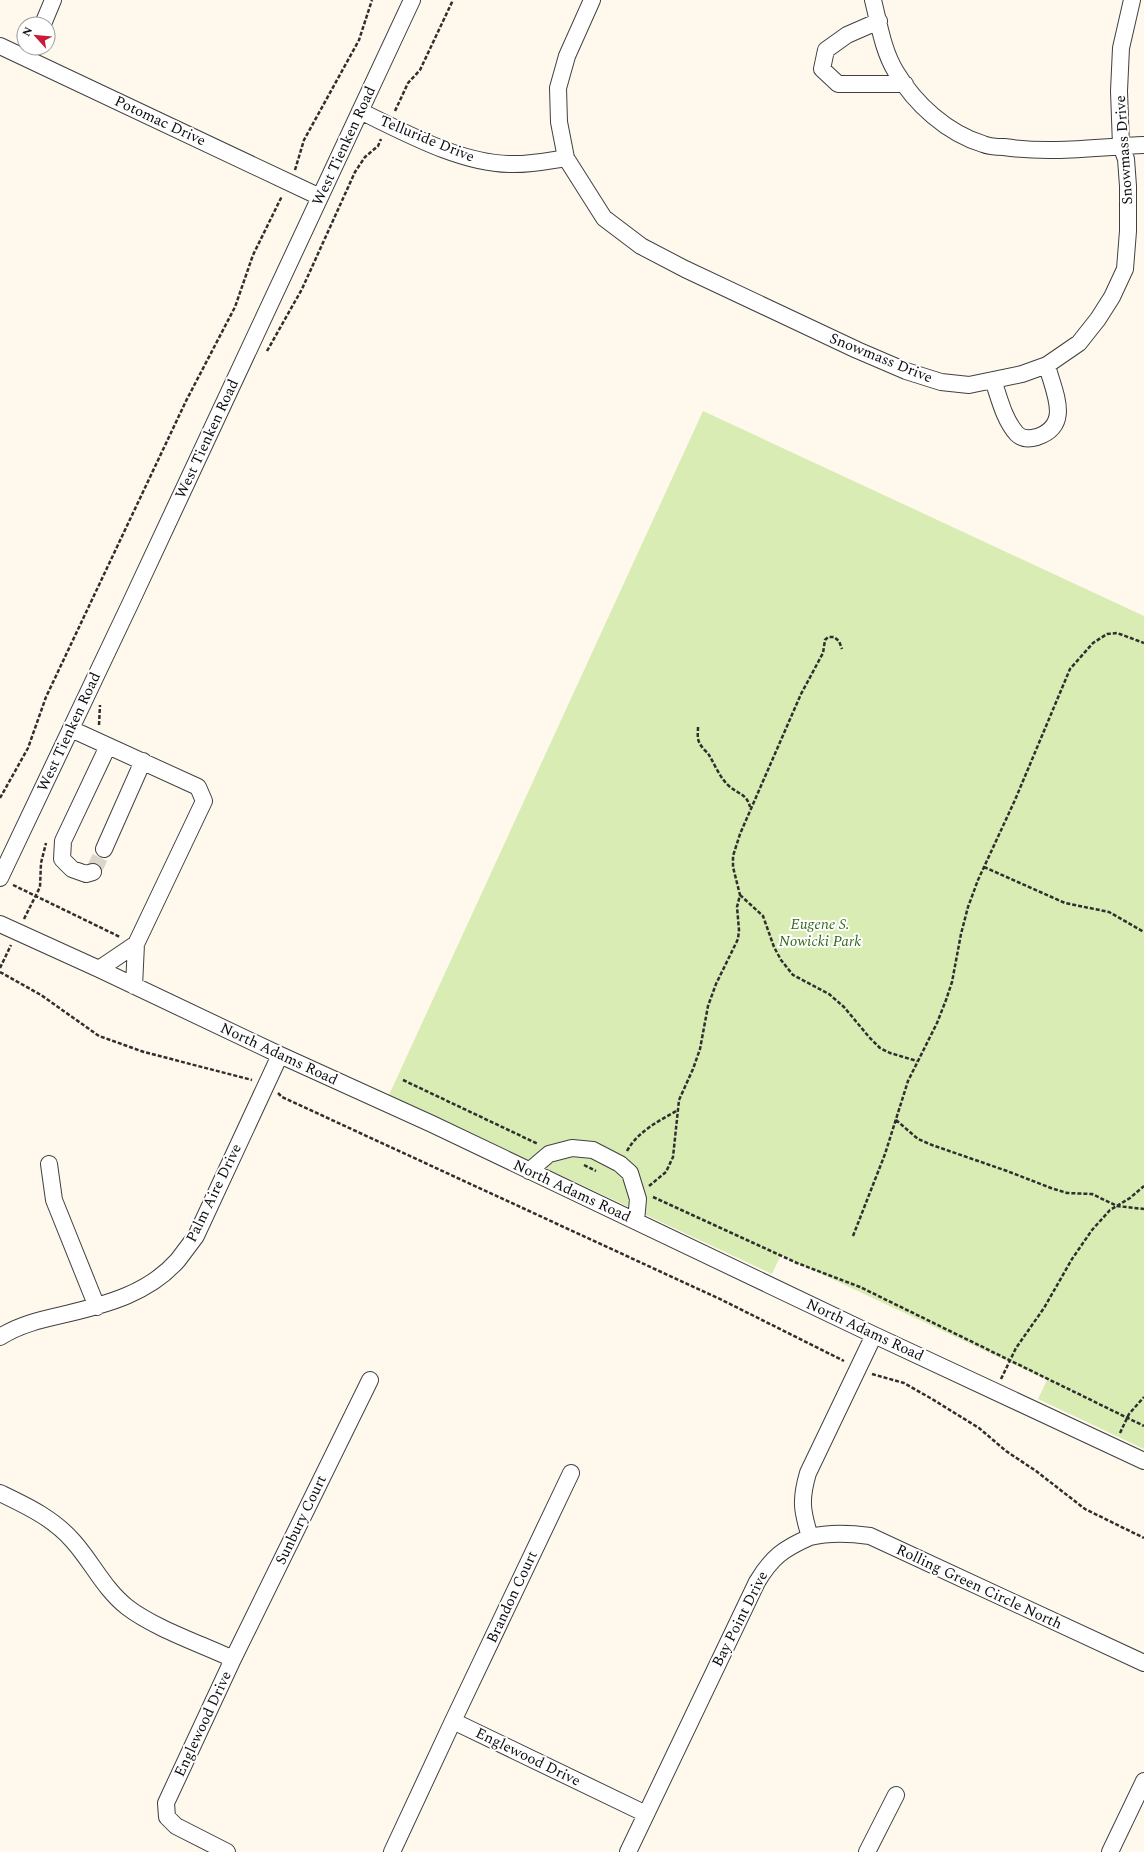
<svg xmlns="http://www.w3.org/2000/svg" width="1144" height="1852" font-family="Spectral,serif">
	<style>
		.green { fill: #d9ecb4 }
		.lines { fill: none; stroke-linecap: round; stroke-linejoin: round }
		.minor-tunnel { stroke: #dbd6cb; stroke-width: 16; stroke-dasharray: 16 8; stroke-linecap: butt }
		.minor-casing { stroke: #404040; stroke-width: 18 }
		.path { stroke: #2f2f2f; stroke-width: 2.5; stroke-dasharray: 4 2; stroke-linecap: butt }
		.minor { stroke: #fff; stroke-width: 16 }
		.labels { text-anchor: middle; dominant-baseline: central; stroke-width: 4; stroke-linejoin: round; paint-order: stroke }
		.street-label { font-size: 15px; fill: #0d0d0d; stroke: #fff }
		.park-label { font-size: 15px; font-style: italic; fill: #346a19; stroke: #fff }
	</style>
	<rect width="100%" height="100%" fill="#fff9ed"/>
	<path class="green" d="M703,411L1144,616V1449L1038,1399L1047,1380L781,1255L772,1274L389,1095Z"/>
	<g class="lines">
		<path class="minor-tunnel" d="M93,872L104,849"/>
		<g class="minor-casing">
			<path id="minor" d="M592,0L567,56L558,88L559,122L566,158L604,218L641,246L685,269L857,350L906,371L941,382L969,385L1022,374L1047,365L1079,343L1098,319L1112,297L1125,269L1128,231V186L1126,159L1121,146L1119,91L1121,48L1132,0
				M873,0C879,24 883,51 896,72C915,104 947,133 983,144C990,147 998,147 1004,147C1050,154 1098,147 1144,145
				M879,21L847,35L826,50L822,69L838,84H905
				M43,24L53,0
				M0,46L320,197
				M360,111C404,132 459,163 509,164C528,165 547,161 566,158
				M993,380C999,397 1004,420 1017,434C1022,439 1030,439 1037,437C1073,425 1053,391 1047,365
				M71,729L198,787L204,801L136,944L134,986
				M104,849L143,761
				M93,872L86,874L72,869L62,859L63,841L108,746
				M0,878L131,602L412,0
				M0,924L99,969L280,1055L432,1124L874,1335L1144,1461
				M99,969L136,944
				M49,1164L54,1200L97,1307
				M529,1171L549,1154L572,1148L593,1150L620,1164L630,1173L638,1199L636,1221
				M0,1337C20,1324 44,1319 66,1314C108,1304 149,1293 178,1260C184,1252 190,1244 196,1236L280,1055
				M0,1493C27,1506 53,1518 73,1541C92,1562 104,1589 127,1607C154,1628 201,1644 233,1659L166,1803L167,1817L176,1826L227,1852
				M810,1537C830,1532 849,1533 870,1536L1144,1663
				M233,1659L370,1380
				M453,1721L571,1473
				M392,1852L453,1721L646,1814
				M628,1852L757,1582C772,1557 783,1549 810,1537C802,1511 800,1500 808,1473L874,1335
				M867,1852L896,1795
				M1110,1852L1144,1781"/>
		</g>
		<path class="path" d="M395,111L408,83L420,70L453,0
			M295,170L304,140L359,40L372,0
			M267,351L302,289L355,172L365,157L378,146L381,139
			M99,725L100,705
			M698,727C698,732 697,737 699,742C701,747 706,751 709,755C715,765 720,778 729,786C738,794 747,794 750,807
			M0,798L28,748L46,697L186,401L235,307L253,255L282,196
			M984,867L1065,903L1109,912L1144,932
			M13,885L120,937
			M740,895L763,916L774,947L781,960L793,975L829,994L844,1007L869,1037L880,1048L890,1053L917,1061
			M24,919L40,887L41,863L46,843
			M0,968L11,945
			M0,972L41,995L99,1036L144,1052L252,1080
			M403,1080L538,1144
			M278,1093L282,1097L722,1300L844,1361
			M896,1120L918,1139L932,1145L1007,1171L1051,1188L1067,1193L1092,1194L1117,1206L1144,1209
			M627,1151C638,1131 659,1121 678,1110
			M584,1165L596,1171
			M649,1186L666,1172L673,1157L679,1100L693,1069L700,1049L708,1006L716,984L738,939L739,930L737,907L740,895L733,867V856L740,834L801,694L823,653L825,640L828,637H834L839,641L842,649
			M653,1197L797,1263L860,1287L1144,1426
			M853,1236L885,1154L908,1081L937,1023L946,1000L952,982L961,934L968,907L978,880L1015,800L1070,669L1093,643L1107,634L1117,633L1144,643
			M872,1374L904,1383L932,1399L979,1428L1006,1451L1036,1471L1085,1509L1144,1538
			M1001,1379L1016,1348L1044,1308L1072,1259L1092,1230L1110,1210L1130,1198L1144,1186
			M1120,1433L1129,1414L1144,1397"/>
		<use href="#minor" class="minor"/>
	</g>
	<g class="labels">
		<g class="street-label">
			<text transform="translate(160 121) rotate(25)">Potomac Drive</text>
			<text transform="translate(427 139) rotate(22)">Telluride Drive</text>
			<text transform="translate(344 146) rotate(-65)">West Tienken Road</text>
			<text transform="translate(1124 150) rotate(-94)">Snowmass Drive</text>
			<text transform="translate(881 358) rotate(22)">Snowmass Drive</text>
			<text transform="translate(207 439) rotate(-65)">West Tienken Road</text>
			<text transform="translate(69 732) rotate(-65)">West Tienken Road</text>
			<text transform="translate(279 1054) rotate(25)">North Adams Road</text>
			<text transform="translate(572 1191) rotate(25)">North Adams Road</text>
			<text transform="translate(214 1193) rotate(-64)">Palm Aire Drive</text>
			<text transform="translate(865 1330) rotate(25)">North Adams Road</text>
			<text transform="translate(301 1520) rotate(-64)">Sunbury Court</text>
			<text transform="translate(979 1587) rotate(25)">Rolling Green Circle North</text>
			<text transform="translate(512 1597) rotate(-65)">Brandon Court</text>
			<text transform="translate(740 1619) rotate(-63)">Bay Point Drive</text>
			<text transform="translate(203 1724) rotate(-65)">Englewood Drive</text>
			<text transform="translate(528 1757) rotate(26)">Englewood Drive</text>
		</g>
		<g class="park-label">
			<text x="820" y="924">Eugene S.<tspan x="820" dy="17">Nowicki Park</tspan></text>
		</g>
	</g>
	<g transform="translate(36 36) rotate(297)"><circle r="19" fill="#ffffff" stroke="#9e9e9e"/>
	<path d="M0-3L7 15L0 10L-7 15Z" fill="#c81b3a"/>
	<text y="-6" font-size="11" font-weight="bold" text-anchor="middle" fill="#0d0d0d">N</text>
	</g>
</svg>
